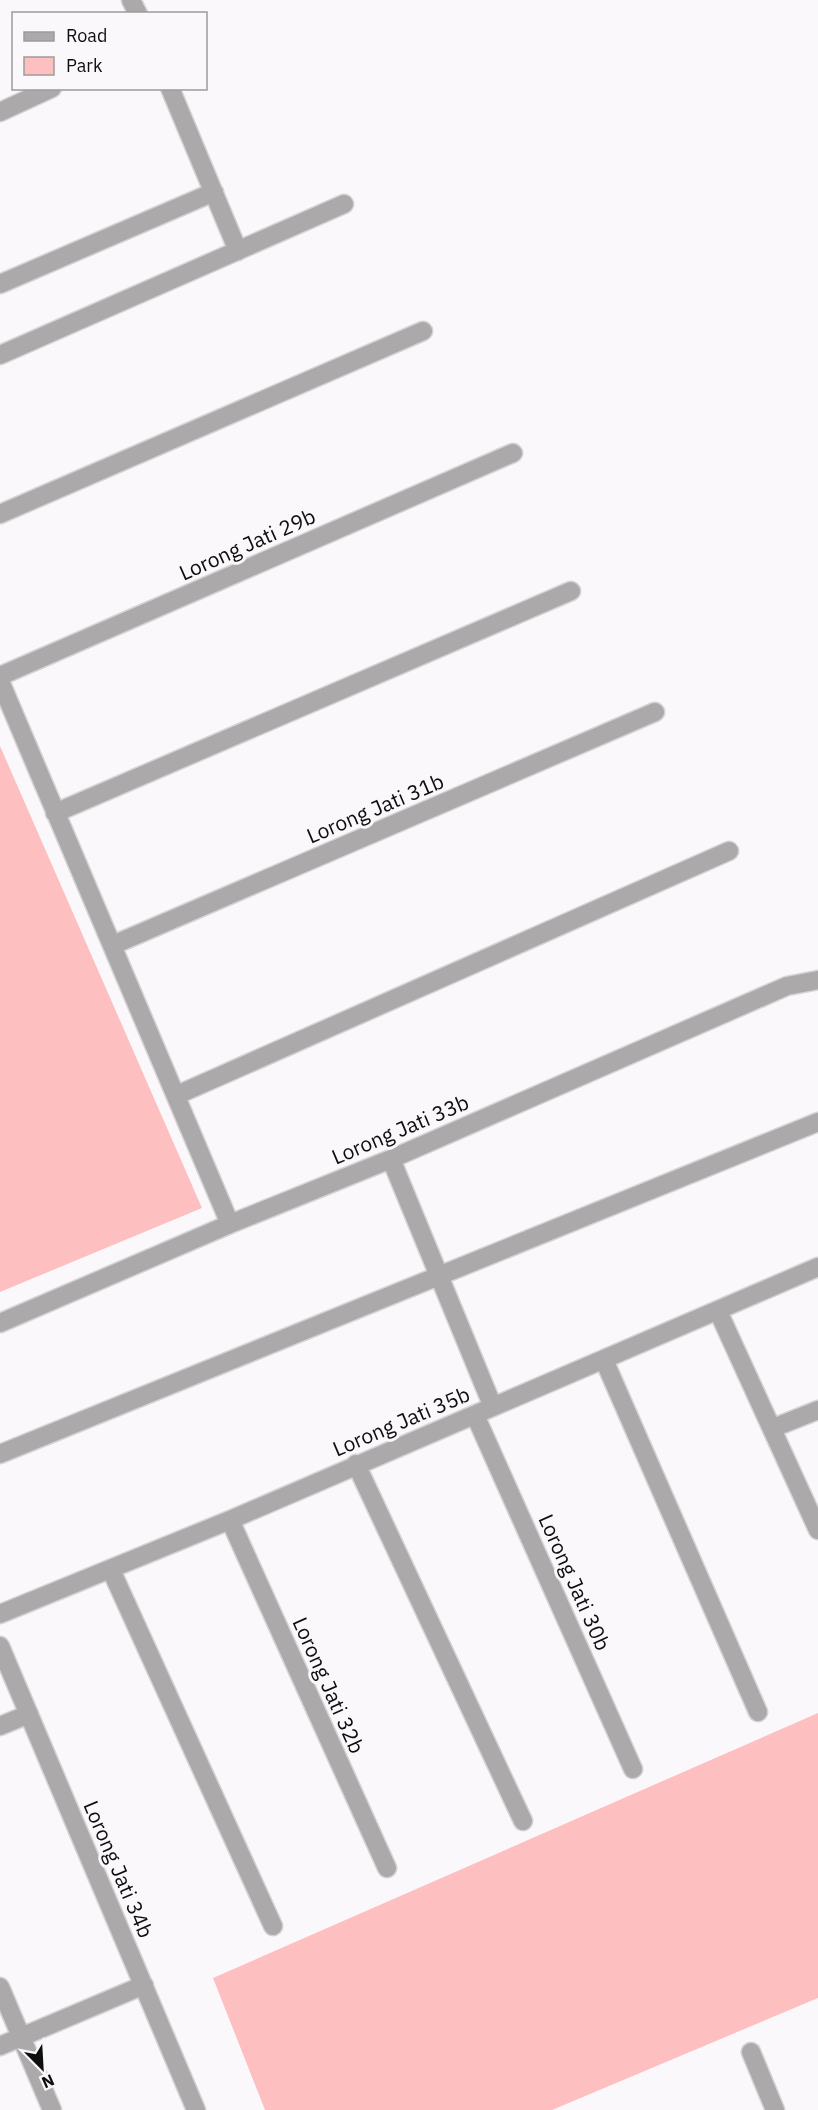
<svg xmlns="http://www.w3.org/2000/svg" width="818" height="2110" font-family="'IBM Plex Sans',sans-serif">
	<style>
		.green { fill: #fdbfc0 }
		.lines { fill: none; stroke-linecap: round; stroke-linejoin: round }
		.minor-casing { stroke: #d5d3d6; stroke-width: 21 }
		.minor { stroke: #aba9aa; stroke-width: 18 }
		.labels { text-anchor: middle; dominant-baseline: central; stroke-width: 6; stroke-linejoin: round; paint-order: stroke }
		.street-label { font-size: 21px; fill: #0f0e0f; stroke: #fbf8fc }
	</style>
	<rect width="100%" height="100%" fill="#fbf8fc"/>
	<path class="green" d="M0,746L202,1208L0,1292Z
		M818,1713V1998L552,2110H265L213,1978Z"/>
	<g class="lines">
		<g class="minor-casing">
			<path id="minor" d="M131,0L138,14
				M170,88L238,251
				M0,112L52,88
				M0,284L214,192
				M0,355L344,204
				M0,514L423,331
				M0,676L513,453
				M0,681L230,1224
				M55,813L571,591
				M113,945L655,712
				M177,1095L729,851
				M391,1159L493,1407
				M718,1311L818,1530
				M0,1323L230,1224L391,1159L787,986L818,980
				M604,1360L758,1712
				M475,1415L633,1769
				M773,1428L818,1410
				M0,1454L818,1122
				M356,1464L523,1821
				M230,1520L387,1868
				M111,1570L273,1926
				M0,1614L230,1520L818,1267
				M0,1646L196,2110
				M0,1726L29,1714
				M0,1987L52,2110
				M0,2046L144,1985
				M751,2052L775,2110"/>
		</g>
		<use href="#minor" class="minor"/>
	</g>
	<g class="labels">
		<g class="street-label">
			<text transform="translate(247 544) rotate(-24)">Lorong Jati 29b</text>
			<text transform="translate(375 808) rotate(-23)">Lorong Jati 31b</text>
			<text transform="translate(400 1129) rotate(-23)">Lorong Jati 33b</text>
			<text transform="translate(401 1421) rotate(-23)">Lorong Jati 35b</text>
			<text transform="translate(575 1582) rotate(66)">Lorong Jati 30b</text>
			<text transform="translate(329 1685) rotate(66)">Lorong Jati 32b</text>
			<text transform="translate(119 1869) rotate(67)">Lorong Jati 34b</text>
		</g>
	</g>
	<rect x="12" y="12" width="195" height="78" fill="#fbf8fc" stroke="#9d9a9d" stroke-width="1.5"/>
	<rect x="24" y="32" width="30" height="9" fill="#aba9aa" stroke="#9d9a9d" stroke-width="1.5"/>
	<text x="66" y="42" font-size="18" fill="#0f0e0f">Road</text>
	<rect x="24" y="57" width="30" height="18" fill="#fdbfc0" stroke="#9d9a9d" stroke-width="1.5"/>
	<text x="66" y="72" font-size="18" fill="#0f0e0f">Park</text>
	<g transform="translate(42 2068) rotate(156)" stroke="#fbf8fc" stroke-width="4.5" paint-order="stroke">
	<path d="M0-4.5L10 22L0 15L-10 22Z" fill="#0f0e0f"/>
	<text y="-9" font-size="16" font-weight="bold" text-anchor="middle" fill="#0f0e0f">N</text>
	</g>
</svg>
